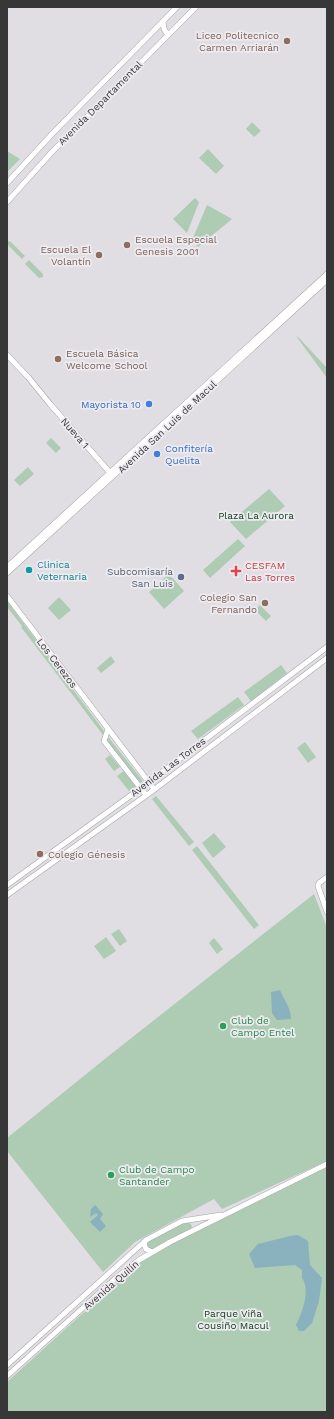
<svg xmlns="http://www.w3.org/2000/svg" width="334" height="1419" font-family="'Work Sans',sans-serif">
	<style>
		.green { fill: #aecbb3 }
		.water { fill: #89b2be }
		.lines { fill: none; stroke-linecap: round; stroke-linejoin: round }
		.secondary-casing { stroke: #a5a4a7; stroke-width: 6 }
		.secondary { stroke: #fff; stroke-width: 5 }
		.education-dot { fill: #8d6e63; stroke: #edebef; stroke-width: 1.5 }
		.shop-dot { fill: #3f7fe0; stroke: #edebef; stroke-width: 1.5 }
		.culture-dot { fill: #0f9aa8; stroke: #edebef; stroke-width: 1.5 }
		.health-dot { fill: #e0444e; stroke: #edebef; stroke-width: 1.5 }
		.service-dot { fill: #5c6f8a; stroke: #edebef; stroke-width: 1.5 }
		.leisure-dot { fill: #2e9e5b; stroke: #edebef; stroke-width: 1.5 }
		.labels { text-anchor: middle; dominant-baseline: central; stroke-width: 3.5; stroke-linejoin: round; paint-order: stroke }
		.education-label { font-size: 10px; fill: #785e54; stroke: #edebef; text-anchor: end }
		.street-label { font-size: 10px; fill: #383738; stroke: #edebef }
		.shop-label { font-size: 10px; fill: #366cbe; stroke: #edebef; text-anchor: end }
		.park-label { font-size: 10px; fill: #0f401f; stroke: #edebef }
		.culture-label { font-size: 10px; fill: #0d838f; stroke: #edebef; text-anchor: start }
		.health-label { font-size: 10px; fill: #be3a42; stroke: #edebef; text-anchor: start }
		.service-label { font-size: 10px; fill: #4e5e75; stroke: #edebef; text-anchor: end }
		.leisure-label { font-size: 10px; fill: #27864d; stroke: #edebef; text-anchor: start }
	</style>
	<rect width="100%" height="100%" fill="#e0dee2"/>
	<path class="green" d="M252,122L261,131L254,137L246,129Z
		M208,149L224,166L216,174L199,158Z
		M7,151L20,159L7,172Z
		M195,198L199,202L187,233L173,219Z
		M207,205L232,219L198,247L192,240Z
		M8,241L11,242L25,256L22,259L8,245Z
		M29,260L43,274V277L39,278L25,264Z
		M296,336L300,339L327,368V378Z
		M51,438L61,448L56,453L46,443Z
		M28,467L34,474L20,486L14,480Z
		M269,489L285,506L246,539L230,522Z
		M238,539L245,546L210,578L203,570Z
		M169,574L184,591L164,609L149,592Z
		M59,597L71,610L59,620L48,608Z
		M7,601L104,731L103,735L21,627L22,626L7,607Z
		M260,605L271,616L266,621L255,610Z
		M111,656L115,662L101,673L97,668Z
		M281,665L287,673L251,701L244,692Z
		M238,697L244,705L198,739L191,731Z
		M109,738L143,781L139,784L106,740Z
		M305,742L316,757L308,763L297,748Z
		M110,755L120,767L114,771L105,759Z
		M124,771L136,786L129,791L117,776Z
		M156,796L194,842L189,846L152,799Z
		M214,833L226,847L213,858L202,843Z
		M197,846L259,925L254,929L192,850Z
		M314,894L327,928V1161L222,1209L214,1199L135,1242L103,1272L7,1151V1138L106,1058Z
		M119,929L127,941L120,946L111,934Z
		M106,937L116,951L104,959L94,946Z
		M214,938L223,949L217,954L209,943Z
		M327,1167V1412H7V1382L135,1266L162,1249Z
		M188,1222L191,1224L192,1227L190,1230L154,1249H151L148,1247L147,1243C155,1234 176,1225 188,1222Z"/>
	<path class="water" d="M280,990C284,1000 291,1008 291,1019L277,1020L272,1013L271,992Z
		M95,1205L103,1214L100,1219L106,1226L100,1232L90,1222L98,1215L96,1213L90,1217L91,1209Z
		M298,1235L308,1241L310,1265L322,1278L319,1301L312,1323L304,1331H299L296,1325C302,1313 311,1290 302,1278V1270L295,1265L255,1268L249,1254L258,1244L290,1236Z"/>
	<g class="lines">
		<g class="secondary-casing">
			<path id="secondary" d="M163,22L164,29L168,35
				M7,183L52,134L177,7
				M7,202L51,153L196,7
				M7,355L28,377L50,404L112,475
				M7,567L327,274
				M7,573L327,280
				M7,596L154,789
				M108,729L104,741L146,795
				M327,877L319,883L318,886L327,912
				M7,885L141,788L327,647
				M7,895L151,792L327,658
				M146,1240L144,1244L146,1249L152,1252
				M7,1365L146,1240L182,1221L221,1215
				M7,1376L116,1278L139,1260L170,1242L327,1164"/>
		</g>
		<use href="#secondary" class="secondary"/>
	</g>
	<g class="education-dot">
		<circle cx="287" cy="41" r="4"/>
		<circle cx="127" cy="245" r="4"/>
		<circle cx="99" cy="255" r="4"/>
		<circle cx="58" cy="359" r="4"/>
		<circle cx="265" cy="603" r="4"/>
		<circle cx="40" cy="854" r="4"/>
	</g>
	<g class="shop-dot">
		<circle cx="149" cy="404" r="4"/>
		<circle cx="157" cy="454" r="4"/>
	</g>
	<circle class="culture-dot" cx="29" cy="570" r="4"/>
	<path class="health-dot" d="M234 565h4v4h4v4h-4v4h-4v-4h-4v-4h4z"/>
	<circle class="service-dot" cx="181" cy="577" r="4"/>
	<g class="leisure-dot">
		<circle cx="223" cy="1026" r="4"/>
		<circle cx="111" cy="1175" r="4"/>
	</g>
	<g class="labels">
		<g class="education-label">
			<text x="279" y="35">Liceo Politecnico<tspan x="279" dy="12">Carmen Arriarán</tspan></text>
			<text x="135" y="239" text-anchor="start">Escuela Especial<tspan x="135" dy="12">Genesis 2001</tspan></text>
			<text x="91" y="249">Escuela El<tspan x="91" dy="12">Volantín</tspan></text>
			<text x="66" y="353" text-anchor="start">Escuela Básica<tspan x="66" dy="12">Welcome School</tspan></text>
			<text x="257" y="597">Colegio San<tspan x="257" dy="12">Fernando</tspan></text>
			<text x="48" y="854" text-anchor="start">Colegio Génesis</text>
		</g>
		<g class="street-label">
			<text transform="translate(100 103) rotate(-45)">Avenida Departamental</text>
			<text transform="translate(167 427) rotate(-43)">Avenida San Luis de Macul</text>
			<text transform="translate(75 433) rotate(49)">Nueva 1</text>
			<text transform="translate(57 663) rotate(53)">Los Cerezos</text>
			<text transform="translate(168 767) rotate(-37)">Avenida Las Torres</text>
			<text transform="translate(111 1285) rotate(-41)">Avenida Quilín</text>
		</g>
		<g class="shop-label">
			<text x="141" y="404">Mayorista 10</text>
			<text x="165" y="448" text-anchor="start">Confitería<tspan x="165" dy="12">Quelita</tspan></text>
		</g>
		<g class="park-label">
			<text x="256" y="515">Plaza La Aurora</text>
			<text x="233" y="1313">Parque Viña<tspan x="233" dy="12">Cousiño Macul</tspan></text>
		</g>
		<g class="culture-label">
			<text x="37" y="564">Clinica<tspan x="37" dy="12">Veternaria</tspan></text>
		</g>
		<g class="health-label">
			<text x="245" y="565">CESFAM<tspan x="245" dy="12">Las Torres</tspan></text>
		</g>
		<g class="service-label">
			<text x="173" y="571">Subcomisaría<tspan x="173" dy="12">San Luis</tspan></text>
		</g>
		<g class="leisure-label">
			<text x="231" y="1020">Club de<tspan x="231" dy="12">Campo Entel</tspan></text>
			<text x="119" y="1169">Club de Campo<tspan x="119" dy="12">Santander</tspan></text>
		</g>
	</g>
	<rect width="334" height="1419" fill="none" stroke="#383738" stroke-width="16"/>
</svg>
